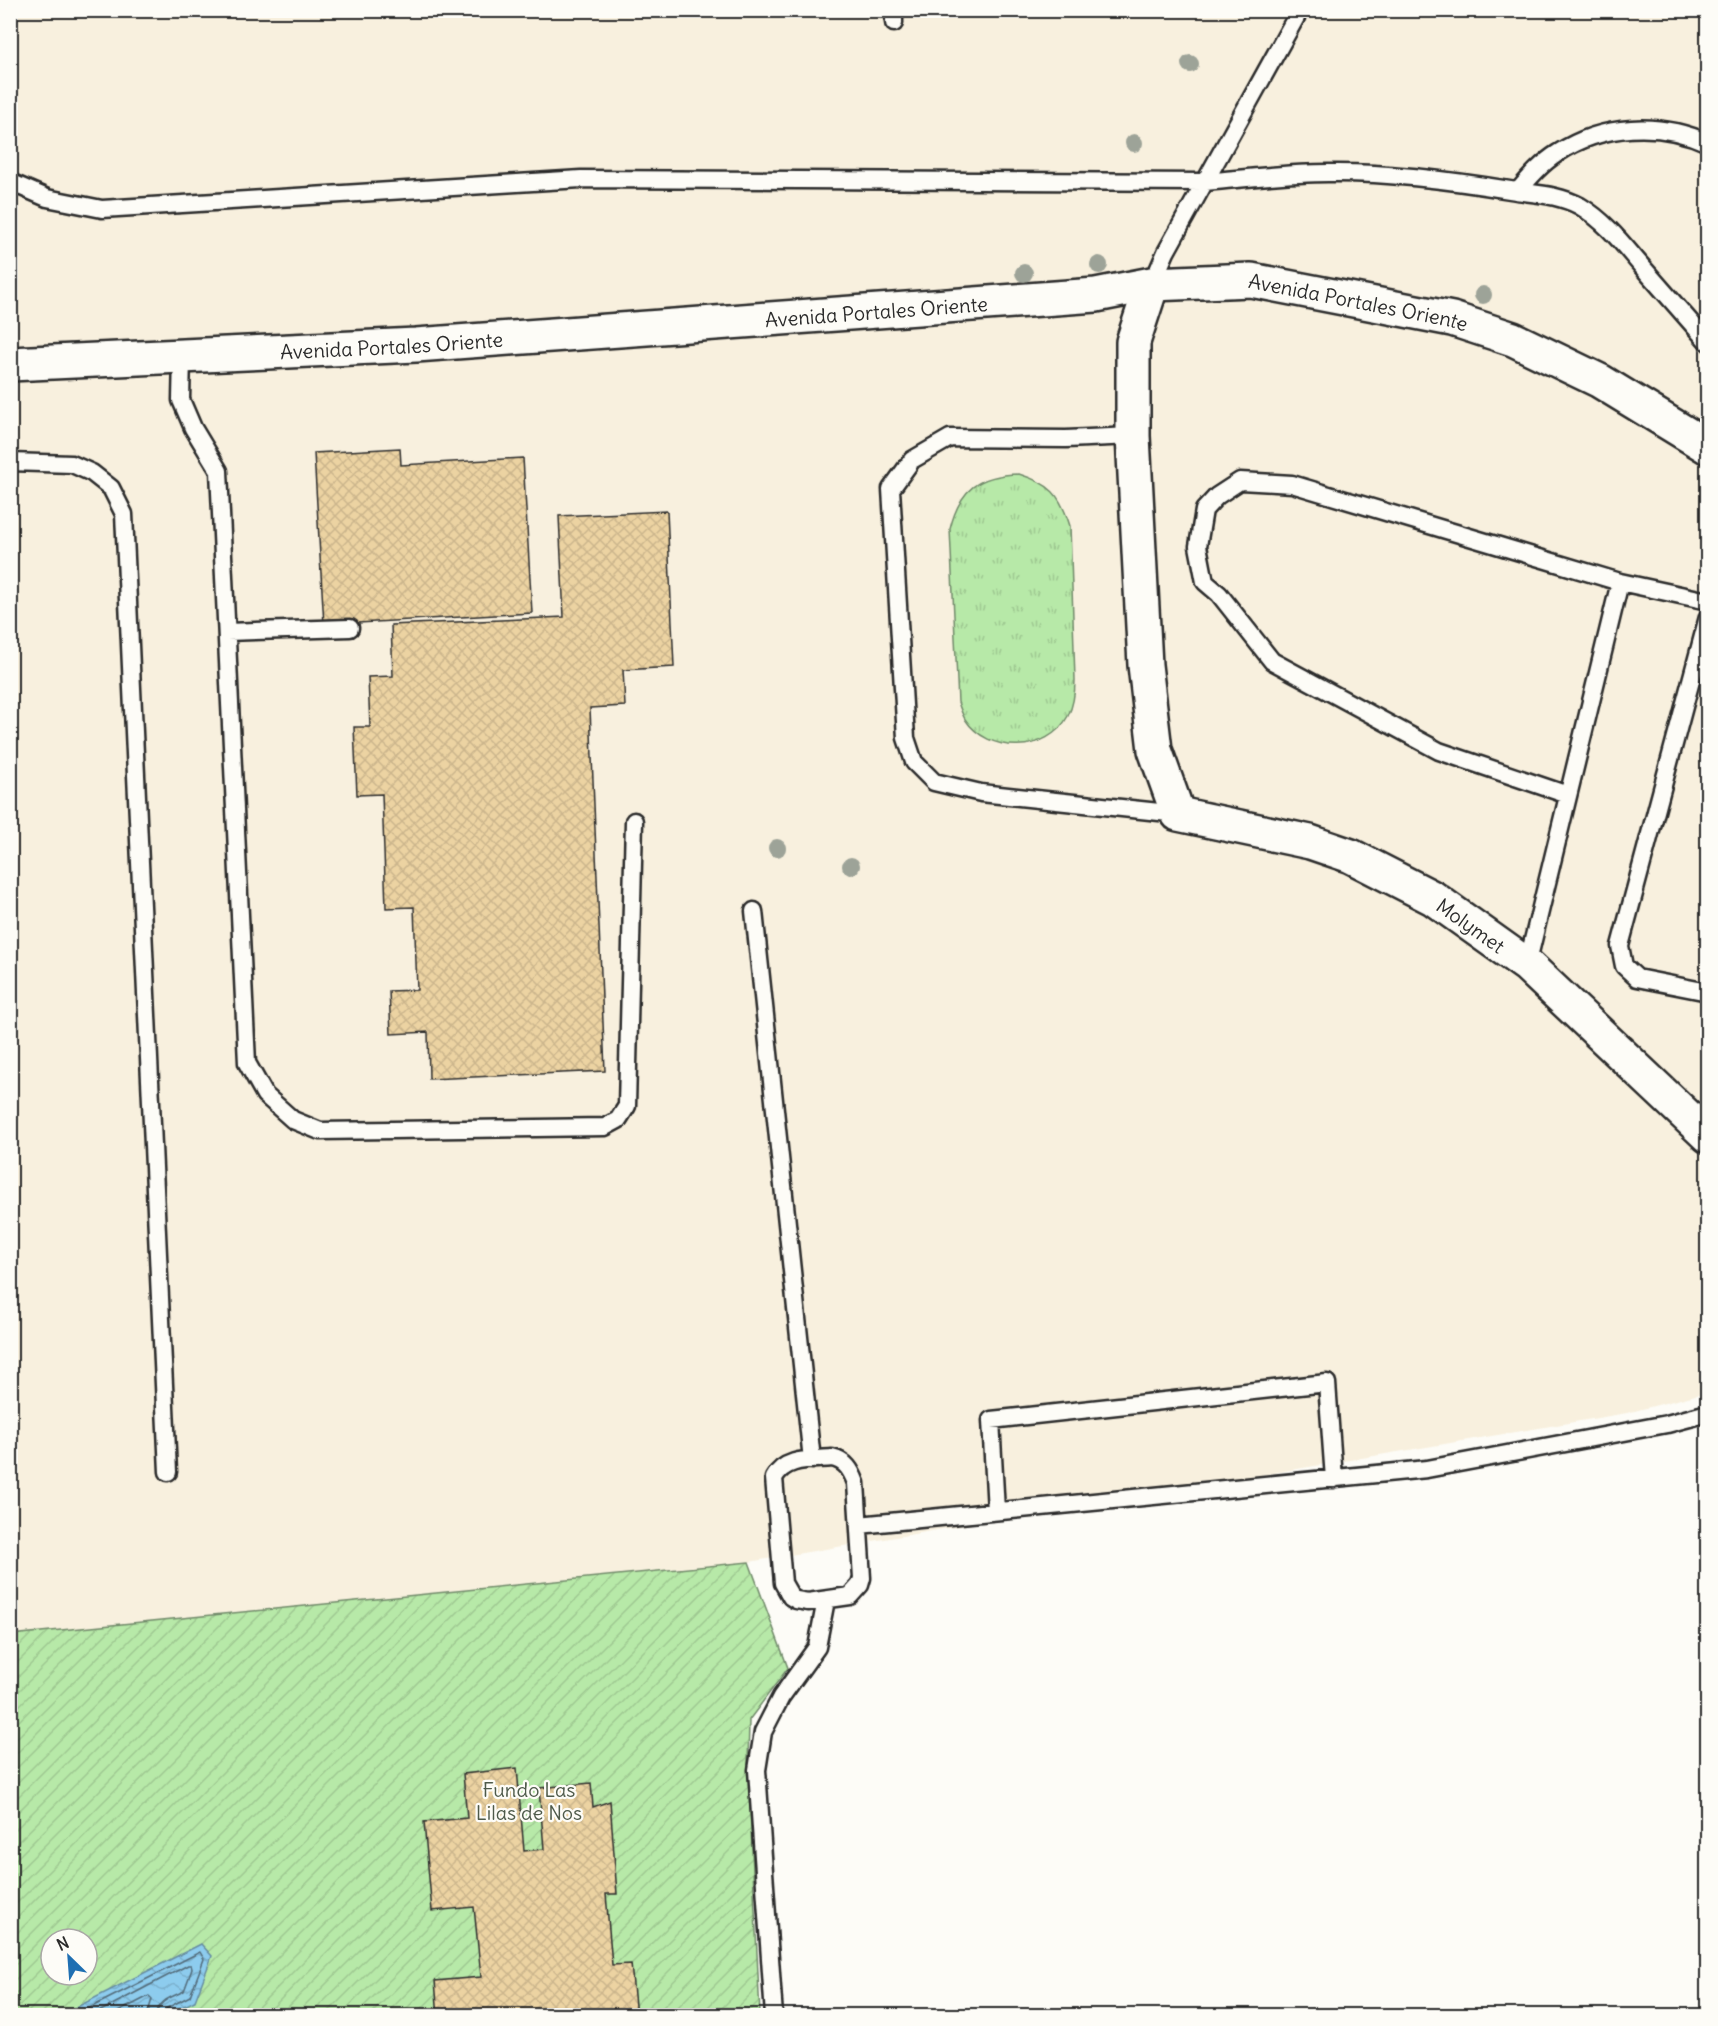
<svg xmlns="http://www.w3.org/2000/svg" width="1718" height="2026" font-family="Delius,sans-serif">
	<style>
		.built { fill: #f8f0de }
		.grass { fill: url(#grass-tufts); stroke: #718a6a; stroke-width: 1.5 }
		.garden { fill: url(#garden-furrows); stroke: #718a6a; stroke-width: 1.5; fill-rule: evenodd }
		.water { fill: url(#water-waves); stroke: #668ca0; stroke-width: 1.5 }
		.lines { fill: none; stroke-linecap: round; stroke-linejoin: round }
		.shore { stroke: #526b79; stroke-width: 1.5 }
		.building { fill: url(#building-cross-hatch); stroke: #2b2b2b; stroke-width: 1.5 }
		.service-casing { stroke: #2b2b2b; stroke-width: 21 }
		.minor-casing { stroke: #2b2b2b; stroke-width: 38 }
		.service { stroke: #fdfcf7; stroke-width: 16 }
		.minor { stroke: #fdfcf7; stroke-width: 33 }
		.tree { fill: #9da398 }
		.labels { text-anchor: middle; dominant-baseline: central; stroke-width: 4.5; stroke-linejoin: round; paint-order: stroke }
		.street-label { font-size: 20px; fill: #2b2b2b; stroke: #fdfcf7 }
		.park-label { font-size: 20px; fill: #4e5a4a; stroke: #fdfcf7 }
	</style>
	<defs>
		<pattern id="grass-tufts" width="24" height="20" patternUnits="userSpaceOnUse" patternTransform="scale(1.5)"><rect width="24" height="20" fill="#b7e9a8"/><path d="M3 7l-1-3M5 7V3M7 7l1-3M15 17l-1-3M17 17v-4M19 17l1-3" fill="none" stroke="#9ec891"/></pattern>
		<pattern id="garden-furrows" width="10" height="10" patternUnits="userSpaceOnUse" patternTransform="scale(1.5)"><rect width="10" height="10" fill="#b7e9a8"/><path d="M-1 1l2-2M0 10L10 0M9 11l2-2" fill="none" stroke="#9ec891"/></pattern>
		<pattern id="water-waves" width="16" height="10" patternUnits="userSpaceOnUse" patternTransform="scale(1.5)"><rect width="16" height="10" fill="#8dccee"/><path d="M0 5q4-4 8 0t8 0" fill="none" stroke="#7aafcc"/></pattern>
		<pattern id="building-cross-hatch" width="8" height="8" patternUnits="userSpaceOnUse" patternTransform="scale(1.5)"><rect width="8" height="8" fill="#ecd3a2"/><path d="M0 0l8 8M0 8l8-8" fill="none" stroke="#cbb58c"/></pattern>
	</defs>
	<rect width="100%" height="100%" fill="#fdfcf7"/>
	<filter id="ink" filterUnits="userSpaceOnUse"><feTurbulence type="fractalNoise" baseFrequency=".0167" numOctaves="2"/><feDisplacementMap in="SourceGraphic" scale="12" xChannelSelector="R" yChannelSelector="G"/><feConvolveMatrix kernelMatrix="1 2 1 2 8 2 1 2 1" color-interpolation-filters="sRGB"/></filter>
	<g filter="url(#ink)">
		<path class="built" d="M11,11H1707V1392L1627,1413L749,1562L11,1635Z"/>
		<path class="grass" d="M1019,474C1051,484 1060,494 1070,526L1075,680C1075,693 1074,704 1068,716C1048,754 988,755 965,719C962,714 960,708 958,702L950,529C960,489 978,475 1019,474Z"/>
		<path class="garden" d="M749,1562L788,1668L749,1720L748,1767L760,2015L11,2016V1635ZM51,1939H87V1975H51Z"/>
		<path class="water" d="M201,1944L212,1956L195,2001L165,2015H66L67,2012Z"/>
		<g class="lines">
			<path class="shore" d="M74,2016L200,1952L204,1959L190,1996L167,2008L164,2016
				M91,2016L188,1965H191L192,1969L184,1991C172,1997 158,2000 156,2016
				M110,2016L149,1996L152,1999L147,2016"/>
		</g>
		<path class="building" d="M400,448L401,465L523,458L532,613L324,625L314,453Z
			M667,511L674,667L623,670L625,706L590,708L605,1071L429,1079L428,1032L391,1034L389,991L417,990L414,907L386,908L382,794L357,795L354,727H370L368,677L393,676L391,625L564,617L559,516Z
			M517,1768L524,1851L544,1849L539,1788L591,1783L593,1807L610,1801L617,1894H606L612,1965L631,1964L636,2016H438L435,1981L481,1977L474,1907L432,1911L424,1822L467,1818L463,1774Z"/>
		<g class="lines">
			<g class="service-casing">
				<path id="service" d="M894,23V10
					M10,182L47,198L102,209L581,179L1206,182C1247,178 1287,173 1328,173C1389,172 1450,180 1510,190C1534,194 1558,194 1580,206C1607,222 1625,247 1645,270C1666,294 1687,318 1708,342
					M1518,191C1530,177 1542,163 1558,153C1602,124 1660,121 1708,143
					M1152,284L1166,252L1300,10
					M182,356L181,400L193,428L219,471L247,1063L265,1095L293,1120L320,1131L605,1127L618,1120L627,1106L634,821
					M1133,436L1066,439L950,438L912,460L891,489L906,738L914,762L934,782L981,793L1178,814
					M10,462L72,464L92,473L111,488L124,514L168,1472
					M1708,617L1620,946L1624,966L1637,978L1708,992
					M227,632L350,628
					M1568,795L1439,751L1272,661L1219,594L1205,582L1198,546L1204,510L1217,496L1240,481L1292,484L1620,582L1708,601
					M754,911L812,1460
					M1527,965L1620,582
					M832,1458C846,1461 851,1470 856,1483L862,1578L860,1585L850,1596L808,1602L796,1600L791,1597L783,1583L774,1478C785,1457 811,1460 832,1458Z
					M996,1511L991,1420L1327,1383L1334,1479
					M859,1525L1427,1469L1667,1424L1708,1413
					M774,2016L757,1770L763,1732L781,1697L817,1647L826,1600"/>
			</g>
			<g class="minor-casing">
				<g id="minor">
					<path id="s1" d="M1152,284L1133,342V436L1145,665L1155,750L1178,814L1310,842L1351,856L1433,898L1527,965L1708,1136"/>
					<path id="s2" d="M10,364L416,345L1096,295L1152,284L1251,280L1452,319L1513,339L1600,381L1708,447"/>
				</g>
			</g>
			<use href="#service" class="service"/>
			<use href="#minor" class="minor"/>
		</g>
		<g class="tree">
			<circle cx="1190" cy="64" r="9"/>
			<circle cx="1134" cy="143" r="9"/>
			<circle cx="1099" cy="265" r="9"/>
			<circle cx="1024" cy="273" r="9"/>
			<circle cx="1483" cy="295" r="9"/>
			<circle cx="777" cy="848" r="9"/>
			<circle cx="851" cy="866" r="9"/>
		</g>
	</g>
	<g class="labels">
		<g class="street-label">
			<text stroke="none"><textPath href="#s2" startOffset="1354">Avenida Portales Oriente</textPath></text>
			<text stroke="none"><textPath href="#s2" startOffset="868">Avenida Portales Oriente</textPath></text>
			<text stroke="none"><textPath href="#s2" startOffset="382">Avenida Portales Oriente</textPath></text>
			<text stroke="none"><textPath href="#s1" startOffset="855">Molymet</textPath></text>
		</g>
		<g class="park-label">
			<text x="529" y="1789">Fundo Las<tspan x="529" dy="23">Lilas de Nos</tspan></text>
		</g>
	</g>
	<rect width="1718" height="2026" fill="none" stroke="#fdfcf7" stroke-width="36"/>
	<rect x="18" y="18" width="1682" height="1990" fill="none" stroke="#2b2b2b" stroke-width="2" filter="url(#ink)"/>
	<g transform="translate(69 1957) rotate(335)"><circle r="28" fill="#fdfcf7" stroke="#a9a8a5" stroke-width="1.5"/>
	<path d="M0-4.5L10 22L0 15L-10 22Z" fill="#1f6fb2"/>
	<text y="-9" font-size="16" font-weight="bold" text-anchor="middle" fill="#2b2b2b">N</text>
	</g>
</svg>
